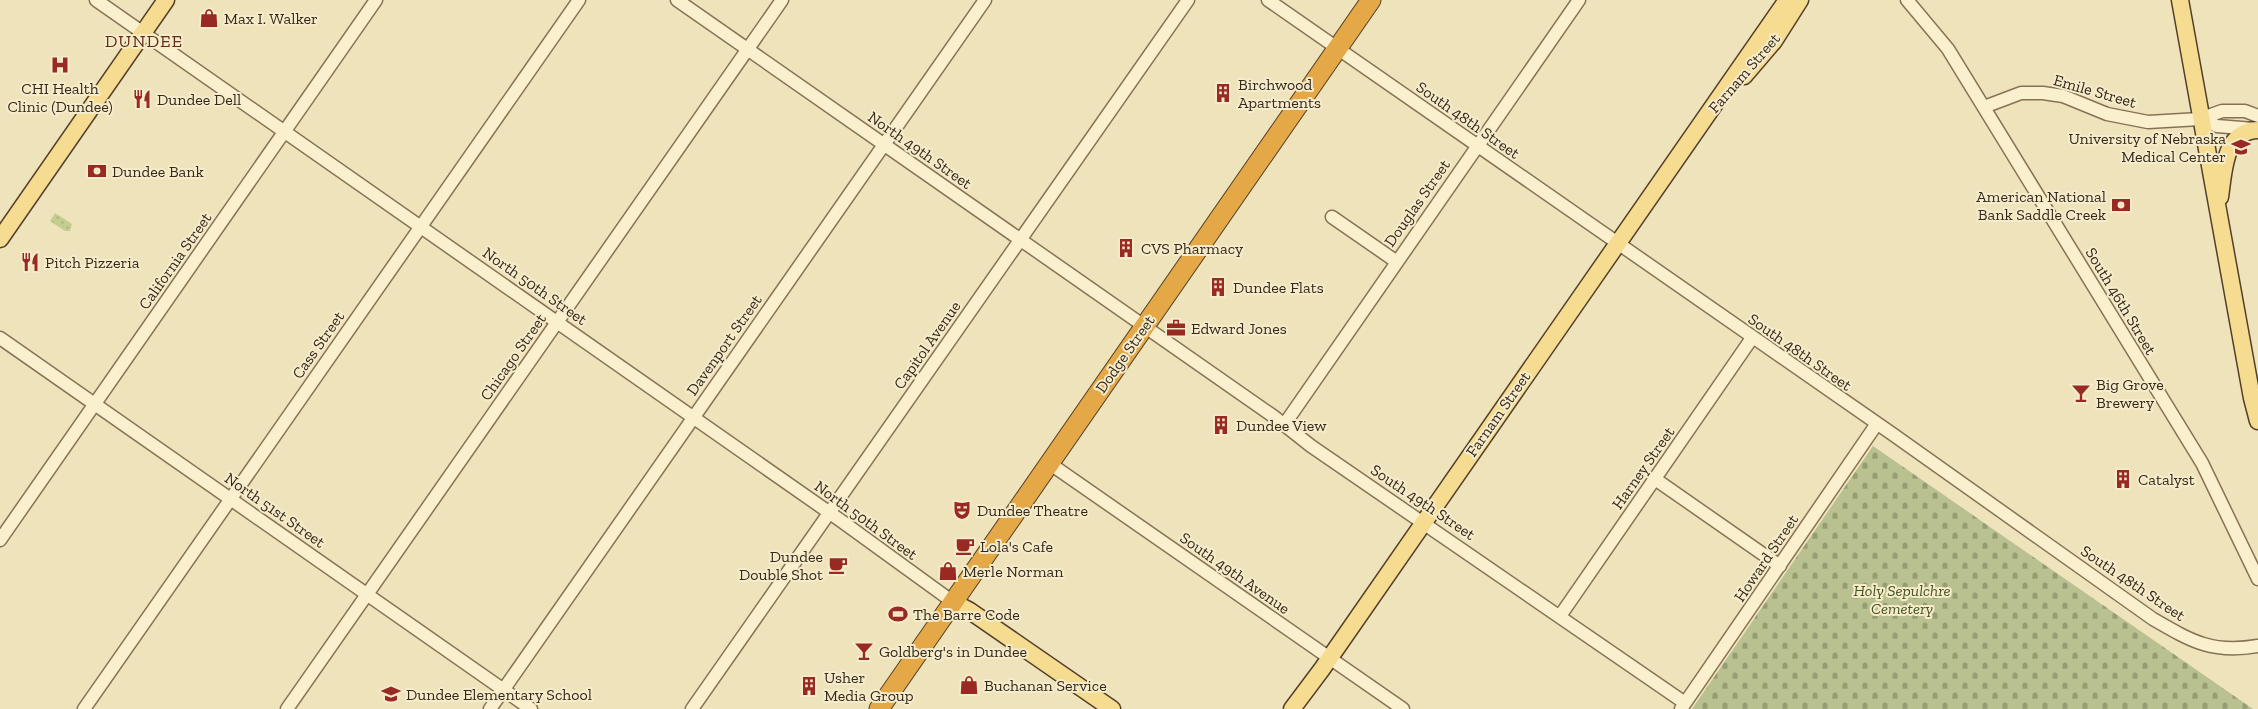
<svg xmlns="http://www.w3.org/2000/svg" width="2258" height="709" font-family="'Zilla Slab',serif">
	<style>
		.grass { fill: url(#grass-dots) }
		.cemetery { fill: url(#cemetery-stones) }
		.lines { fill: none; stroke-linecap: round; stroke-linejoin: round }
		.minor-casing { stroke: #877255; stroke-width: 15 }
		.major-casing { stroke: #54402a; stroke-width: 19 }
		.highway-casing { stroke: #54402a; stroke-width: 21 }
		.minor { stroke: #faf0ce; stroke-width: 12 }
		.major { stroke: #f5dc90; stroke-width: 16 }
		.highway { stroke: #e4a846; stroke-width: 19 }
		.labels { text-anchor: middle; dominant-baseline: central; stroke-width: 4; stroke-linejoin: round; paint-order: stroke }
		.poi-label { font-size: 16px; fill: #35291a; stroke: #f6eccb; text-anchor: start }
		.street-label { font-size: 16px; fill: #35291a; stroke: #f6eccb }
		.park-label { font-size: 16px; font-style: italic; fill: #435220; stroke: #f6eccb }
		.neighbourhood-label { font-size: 18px; letter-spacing: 1px; fill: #632c18; stroke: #f6eccb }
	</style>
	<defs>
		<pattern id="grass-dots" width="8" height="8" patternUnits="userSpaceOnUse" patternTransform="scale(1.25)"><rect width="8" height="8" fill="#c2cd8f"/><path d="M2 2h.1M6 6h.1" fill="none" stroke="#a7b07b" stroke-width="1.8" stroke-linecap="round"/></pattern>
		<pattern id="cemetery-stones" width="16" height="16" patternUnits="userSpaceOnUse" patternTransform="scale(1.25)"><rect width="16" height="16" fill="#b8c18f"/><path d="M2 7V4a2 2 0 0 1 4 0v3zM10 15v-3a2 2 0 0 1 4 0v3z" fill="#969d74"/></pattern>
	</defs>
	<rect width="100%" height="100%" fill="#efe3bb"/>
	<path class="grass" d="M55,213L72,224L70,231H65L50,221Z"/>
	<path class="cemetery" d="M1873,446L2253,709H1692Z"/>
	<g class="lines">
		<g class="minor-casing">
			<path id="minor" d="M96,0L840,520L953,602
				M677,0L1273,416L1311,446L1685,703
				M1268,0L1891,433L2153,619C2191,641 2212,654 2258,646
				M1907,0L1948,49L2202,463L2258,579
				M1984,107L2021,93H2043L2063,96L2107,114L2148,122L2200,119L2222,111H2245L2258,116
				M2200,119L2217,126L2254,129
				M1332,217L1397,262
				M0,338L531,709
				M1284,425L1579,0
				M1049,463L1403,709
				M1655,479L1780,566
				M0,540L376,0
				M1560,616L1752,338
				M84,709L579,0
				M287,709L782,0
				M490,709L985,0
				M692,709L1188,0
				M1681,709L1876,425"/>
		</g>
		<g class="major-casing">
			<path id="major" d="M2180,0L2252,398L2258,421
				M1744,76L1774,41L1800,0
				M2220,197C2224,170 2224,131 2258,130
				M0,239L166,0
				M953,602L970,611L1112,709
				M1292,709L1322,669L1787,0"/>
		</g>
		<g class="highway-casing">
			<path id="highway" d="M879,709L1371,0"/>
		</g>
		<use href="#minor" class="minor"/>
		<use href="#major" class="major"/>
		<use href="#highway" class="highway"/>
	</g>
	<defs>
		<g id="shop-bare" transform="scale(1.5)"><path d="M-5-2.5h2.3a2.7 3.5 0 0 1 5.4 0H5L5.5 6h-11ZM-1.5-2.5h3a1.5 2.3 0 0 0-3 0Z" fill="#982923" stroke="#f6eccb" stroke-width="2.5" paint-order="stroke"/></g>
		<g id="hospital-bare" transform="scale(1.5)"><path d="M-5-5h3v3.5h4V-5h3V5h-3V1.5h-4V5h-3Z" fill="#982923" stroke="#f6eccb" stroke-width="2.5" paint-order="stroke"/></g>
		<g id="building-bare" transform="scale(1.5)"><path d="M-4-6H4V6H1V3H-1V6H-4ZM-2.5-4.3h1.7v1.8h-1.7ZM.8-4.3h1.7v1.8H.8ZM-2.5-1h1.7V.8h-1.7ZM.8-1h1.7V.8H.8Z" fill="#982923" stroke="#f6eccb" stroke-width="2.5" paint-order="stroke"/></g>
		<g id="restaurant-bare" transform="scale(1.5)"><path d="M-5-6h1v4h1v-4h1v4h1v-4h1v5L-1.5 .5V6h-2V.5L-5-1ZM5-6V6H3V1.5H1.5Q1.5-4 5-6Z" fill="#982923" stroke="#f6eccb" stroke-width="2.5" paint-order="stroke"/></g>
		<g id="university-bare" transform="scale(1.5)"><path d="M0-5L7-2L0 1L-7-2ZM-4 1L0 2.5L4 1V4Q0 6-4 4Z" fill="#982923" stroke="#f6eccb" stroke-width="2.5" paint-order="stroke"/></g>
		<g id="bank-bare" transform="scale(1.5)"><path d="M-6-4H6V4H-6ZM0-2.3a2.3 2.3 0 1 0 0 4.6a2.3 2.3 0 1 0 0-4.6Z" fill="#982923" stroke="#f6eccb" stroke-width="2.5" paint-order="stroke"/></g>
		<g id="office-bare" transform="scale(1.5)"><path d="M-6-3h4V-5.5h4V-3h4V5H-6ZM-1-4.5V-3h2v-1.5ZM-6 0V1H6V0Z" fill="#982923" stroke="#f6eccb" stroke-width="2.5" paint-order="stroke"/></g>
		<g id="bar-bare" transform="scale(1.5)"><path d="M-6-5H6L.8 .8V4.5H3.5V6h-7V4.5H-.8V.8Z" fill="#982923" stroke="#f6eccb" stroke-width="2.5" paint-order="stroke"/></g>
		<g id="theatre-bare" transform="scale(1.5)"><path d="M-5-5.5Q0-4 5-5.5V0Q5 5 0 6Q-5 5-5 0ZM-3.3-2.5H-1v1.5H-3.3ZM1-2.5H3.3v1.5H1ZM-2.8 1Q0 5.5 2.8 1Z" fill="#982923" stroke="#f6eccb" stroke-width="2.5" paint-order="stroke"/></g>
		<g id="cafe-bare" transform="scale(1.5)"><path d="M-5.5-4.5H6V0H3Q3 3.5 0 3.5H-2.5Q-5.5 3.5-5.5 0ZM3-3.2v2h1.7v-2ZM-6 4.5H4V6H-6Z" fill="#982923" stroke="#f6eccb" stroke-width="2.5" paint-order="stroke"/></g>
		<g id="stadium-bare" transform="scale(1.5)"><path d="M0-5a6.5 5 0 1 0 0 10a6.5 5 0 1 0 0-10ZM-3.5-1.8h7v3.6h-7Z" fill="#982923" stroke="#f6eccb" stroke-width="2.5" paint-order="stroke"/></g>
		<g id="school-bare" transform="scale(1.5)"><path d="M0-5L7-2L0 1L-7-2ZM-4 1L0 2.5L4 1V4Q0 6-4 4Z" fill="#982923" stroke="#f6eccb" stroke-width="2.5" paint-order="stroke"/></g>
	</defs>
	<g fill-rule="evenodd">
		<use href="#shop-bare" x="209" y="18"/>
		<use href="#hospital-bare" x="60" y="65"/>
		<use href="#building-bare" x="1223" y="93"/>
		<use href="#restaurant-bare" x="142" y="99"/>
		<use href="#university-bare" x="2241" y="147"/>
		<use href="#bank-bare" x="97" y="171"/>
		<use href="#bank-bare" x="2121" y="205"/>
		<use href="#building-bare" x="1126" y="248"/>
		<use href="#restaurant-bare" x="30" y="262"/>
		<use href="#building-bare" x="1218" y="287"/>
		<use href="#office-bare" x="1176" y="328"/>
		<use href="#bar-bare" x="2081" y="393"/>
		<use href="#building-bare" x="1221" y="425"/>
		<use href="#building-bare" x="2123" y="479"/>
		<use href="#theatre-bare" x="962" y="510"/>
		<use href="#cafe-bare" x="965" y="546"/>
		<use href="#cafe-bare" x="838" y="565"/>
		<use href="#shop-bare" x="948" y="571"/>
		<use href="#stadium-bare" x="898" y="614"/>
		<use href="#bar-bare" x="864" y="651"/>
		<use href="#shop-bare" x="969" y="685"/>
		<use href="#building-bare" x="809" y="686"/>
		<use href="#school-bare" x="391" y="694"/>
	</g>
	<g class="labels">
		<g class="poi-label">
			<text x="224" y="18">Max I. Walker</text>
			<text x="1238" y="84">Birchwood<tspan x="1238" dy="18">Apartments</tspan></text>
			<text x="60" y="88" text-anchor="middle">CHI Health<tspan x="60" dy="18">Clinic (Dundee)</tspan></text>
			<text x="157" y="99">Dundee Dell</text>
			<text x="2226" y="138" text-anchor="end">University of Nebraska<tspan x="2226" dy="18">Medical Center</tspan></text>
			<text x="112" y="171">Dundee Bank</text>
			<text x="2106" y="196" text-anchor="end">American National<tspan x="2106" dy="18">Bank Saddle Creek</tspan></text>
			<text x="1141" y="248">CVS Pharmacy</text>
			<text x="45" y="262">Pitch Pizzeria</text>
			<text x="1233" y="287">Dundee Flats</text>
			<text x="1191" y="328">Edward Jones</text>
			<text x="2096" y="384">Big Grove<tspan x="2096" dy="18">Brewery</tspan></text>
			<text x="1236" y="425">Dundee View</text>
			<text x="2138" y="479">Catalyst</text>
			<text x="977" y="510">Dundee Theatre</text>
			<text x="980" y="546">Lola's Cafe</text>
			<text x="823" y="556" text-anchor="end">Dundee<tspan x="823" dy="18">Double Shot</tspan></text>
			<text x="963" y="571">Merle Norman</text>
			<text x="913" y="614">The Barre Code</text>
			<text x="879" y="651">Goldberg's in Dundee</text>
			<text x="824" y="677">Usher<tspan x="824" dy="18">Media Group</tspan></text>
			<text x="984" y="685">Buchanan Service</text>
			<text x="406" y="694">Dundee Elementary School</text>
		</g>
		<g class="street-label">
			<text transform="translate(1744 73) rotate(-49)">Farnam Street</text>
			<text transform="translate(2095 91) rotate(16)">Emile Street</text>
			<text transform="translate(1468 120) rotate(35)">South 48th Street</text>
			<text transform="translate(920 150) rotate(35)">North 49th Street</text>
			<text transform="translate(1417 203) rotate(-55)">Douglas Street</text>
			<text transform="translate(175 261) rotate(-55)">California Street</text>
			<text transform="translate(535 286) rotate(35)">North 50th Street</text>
			<text transform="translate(2121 301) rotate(59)">South 46th Street</text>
			<text transform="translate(318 345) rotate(-55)">Cass Street</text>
			<text transform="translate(724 345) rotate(-55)">Davenport Street</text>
			<text transform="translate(927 345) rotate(-55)">Capitol Avenue</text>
			<text transform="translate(1800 352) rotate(35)">South 48th Street</text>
			<text transform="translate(1125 354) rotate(-55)">Dodge Street</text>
			<text transform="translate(513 357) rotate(-55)">Chicago Street</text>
			<text transform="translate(1498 414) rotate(-55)">Farnam Street</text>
			<text transform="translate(1643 468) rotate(-55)">Harney Street</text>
			<text transform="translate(1423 502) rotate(34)">South 49th Street</text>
			<text transform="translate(275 510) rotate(35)">North 51st Street</text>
			<text transform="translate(866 520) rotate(36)">North 50th Street</text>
			<text transform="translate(1766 558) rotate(-56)">Howard Street</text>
			<text transform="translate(1235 573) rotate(35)">South 49th Avenue</text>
			<text transform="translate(2133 583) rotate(34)">South 48th Street</text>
		</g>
		<g class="park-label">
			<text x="1902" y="590">Holy Sepulchre<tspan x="1902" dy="18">Cemetery</tspan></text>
		</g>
		<g class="neighbourhood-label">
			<text x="144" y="41">DUNDEE</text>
		</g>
	</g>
</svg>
